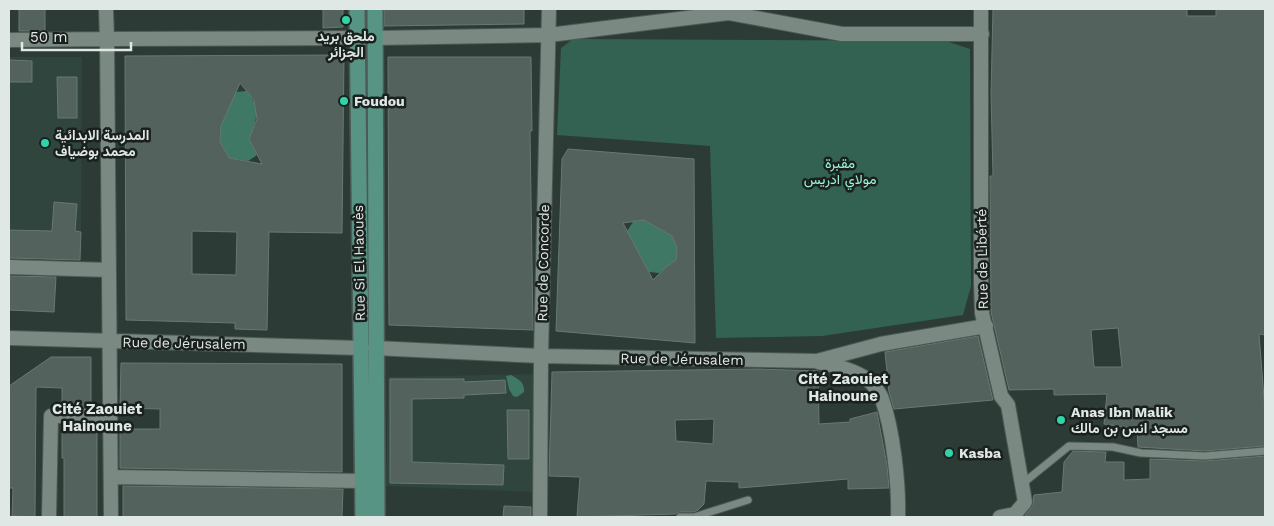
<svg xmlns="http://www.w3.org/2000/svg" width="1274" height="526" font-family="'Work Sans',Vazirmatn,sans-serif">
	<style>
		.built { fill: #2f453d; fill-rule: evenodd }
		.green { fill: #336252 }
		.forest { fill: #3f7966 }
		.building { fill: #53625c; stroke: #687872; fill-rule: evenodd }
		.lines { fill: none; stroke-linecap: round; stroke-linejoin: round }
		.lane-casing { stroke: #4e5955; stroke-width: 9 }
		.street-casing { stroke: #4e5955; stroke-width: 16 }
		.secondary-casing { stroke: #4e5955; stroke-width: 18 }
		.lane { stroke: #7a8a83; stroke-width: 7 }
		.street { stroke: #7a8a83; stroke-width: 14 }
		.secondary { stroke: #589484; stroke-width: 15 }
		.poi-dot { fill: #30d4a9; stroke: #1a201e; stroke-width: 2 }
		.labels { text-anchor: middle; dominant-baseline: central; stroke-width: 5; stroke-linejoin: round; paint-order: stroke }
		.poi-label { font-size: 14px; font-weight: bold; fill: #dfe8e4; stroke: #1a201e; text-anchor: start }
		.park-label { font-size: 14px; fill: #99f5d5; stroke: #1a201e }
		.street-label { font-size: 14px; fill: #dfe8e4; stroke: #1a201e }
		.neighbourhood-label { font-size: 15px; font-weight: bold; fill: #dfe8e4; stroke: #1a201e }
	</style>
	<rect width="100%" height="100%" fill="#2d3b36"/>
	<path class="built" d="M9,57H82L81,232L9,229Z
		M535,374V492L386,486L388,377ZM412,379V483H390ZM418,379H464V398L418,399ZM505,380L506,393L481,394V381ZM507,410H529V458L508,459ZM423,463L503,465V485L423,483Z"/>
	<path class="green" d="M573,39L946,41L970,49L971,286L963,315L822,336L716,338L710,146L557,135L561,48Z"/>
	<path class="forest" d="M247,91C261,108 257,120 249,139L257,155L248,161L229,158L220,142L221,126L236,92Z
		M644,220L672,236L677,247L676,260L659,273L649,272L627,231L633,222Z
		M511,375C518,379 525,382 524,392L517,397L513,396L509,389L506,376Z"/>
	<path class="building" d="M19,9H45V31H19Z
		M323,9H343V27L323,28Z
		M384,9H524V24L384,26Z
		M993,9H1187V16H1216V9H1265V335L1259,334L1265,411V446L1205,451L1138,447L1137,429L1104,424L1107,394L1054,395V389L1009,390L991,312L990,176H993L991,94ZM1118,328L1122,367H1094L1091,330Z
		M344,55L342,233L269,232L267,330L235,329V323L126,320L125,56ZM240,83L254,100L257,119L249,139L262,164L229,158L220,142L221,126ZM192,231L237,232L236,275L192,274Z
		M388,57H531L532,131H530L533,330L389,325Z
		M9,60L32,61V82H9Z
		M57,77H77V118H58Z
		M568,149L694,159L695,343L556,331L562,159ZM644,220L672,236L677,247L676,260L666,267L653,280L623,223Z
		M54,202L77,204L75,231L81,232L80,260L9,258V230L52,231Z
		M9,276L56,277L54,312L9,310Z
		M978,336L993,400L894,409L889,392L885,352Z
		M51,357H91V407H62V388L36,387L35,517L12,516L13,488H9V386Z
		M121,363L342,364V472L120,468V429H160V409L120,408Z
		M757,369L818,371L819,424L850,422V419L877,412L887,465L889,488L848,489V479L739,488V482L706,481L704,504L698,510L693,512H680L675,514L577,517L580,477L549,476L552,372ZM714,419L713,444L676,441L675,420Z
		M390,379H464V382L505,380L506,393L464,395V398L412,399V462L504,465L503,485L390,483Z
		M507,410H529V459H508Z
		M62,430H97V517H64V458H62Z
		M1073,451L1106,452L1105,462H1124V480L1150,479V459L1205,461L1265,456V517H1024L1033,505L1034,495L1062,492L1064,462Z
		M123,486L343,489L342,517H123Z
		M504,506L531,507V517H503Z"/>
	<g class="lines">
		<g class="lane-casing">
			<path id="lane" d="M1022,484L1069,446L1113,447L1141,453L1205,456L1265,451
				M680,517H694L748,500"/>
		</g>
		<g class="street-casing">
			<path id="street" d="M106,9L107,39L357,38
				M981,9V283L982,313L1001,396L1008,405L1025,502L1015,514L1000,517
				M729,13L842,34H982
				M376,38L549,35L728,13L742,9
				M9,40L107,39L111,517
				M9,267L109,270
				M9,338L360,348
				M375,348L541,356L817,361L881,344L986,326
				M818,362C835,366 854,369 868,380C873,384 880,393 882,399C893,430 899,484 898,517
				M111,477L362,481
				M49,517L51,416H110
				M540,517L541,356L549,9"/>
		</g>
		<g class="secondary-casing">
			<path id="secondary" d="M357,9L363,517
				M375,9L377,517"/>
		</g>
		<use href="#lane" class="lane"/>
		<use href="#street" class="street"/>
		<use href="#secondary" class="secondary"/>
	</g>
	<g class="poi-dot">
		<circle cx="346" cy="20" r="5"/>
		<circle cx="344" cy="101" r="5"/>
		<circle cx="45" cy="143" r="5"/>
		<circle cx="1061" cy="420" r="5"/>
		<circle cx="949" cy="453" r="5"/>
	</g>
	<g class="labels">
		<g class="poi-label">
			<text x="346" y="36" text-anchor="middle">ملحق بريد<tspan x="346" dy="16">الجزائر</tspan></text>
			<text x="354" y="101">Foudou</text>
			<text x="55" y="135">المدرسة الابدائية<tspan x="55" dy="16">محمد بوضياف</tspan></text>
			<text x="1071" y="412">Anas Ibn Malik<tspan x="1071" dy="16">مسجد انس بن مالك</tspan></text>
			<text x="959" y="453">Kasba</text>
		</g>
		<g class="park-label">
			<text x="840" y="163">مقبرة<tspan x="840" dy="16">مولاي ادريس</tspan></text>
		</g>
		<g class="street-label">
			<text transform="translate(982 259) rotate(-91)">Rue de Libérté</text>
			<text transform="translate(359 263) rotate(-91)">Rue Si El Haouès</text>
			<text transform="translate(543 263) rotate(-89)">Rue de Concorde</text>
			<text transform="translate(184 343) rotate(1)">Rue de Jérusalem</text>
			<text transform="translate(682 359) rotate(1)">Rue de Jérusalem</text>
		</g>
		<g class="neighbourhood-label">
			<text x="843" y="379">Cité Zaouiet<tspan x="843" dy="17">Hainoune</tspan></text>
			<text x="97" y="409">Cité Zaouiet<tspan x="97" dy="17">Hainoune</tspan></text>
		</g>
	</g>
	<rect width="1274" height="526" fill="none" stroke="#dfe8e4" stroke-width="20"/>
	<path d="M22 42v8h109v-8" fill="none" stroke="#dfe8e4" stroke-width="2.5"/>
	<text x="30" y="42" font-size="15" fill="#dfe8e4" stroke="#1a201e" stroke-width="4" paint-order="stroke">50 m</text>
</svg>
